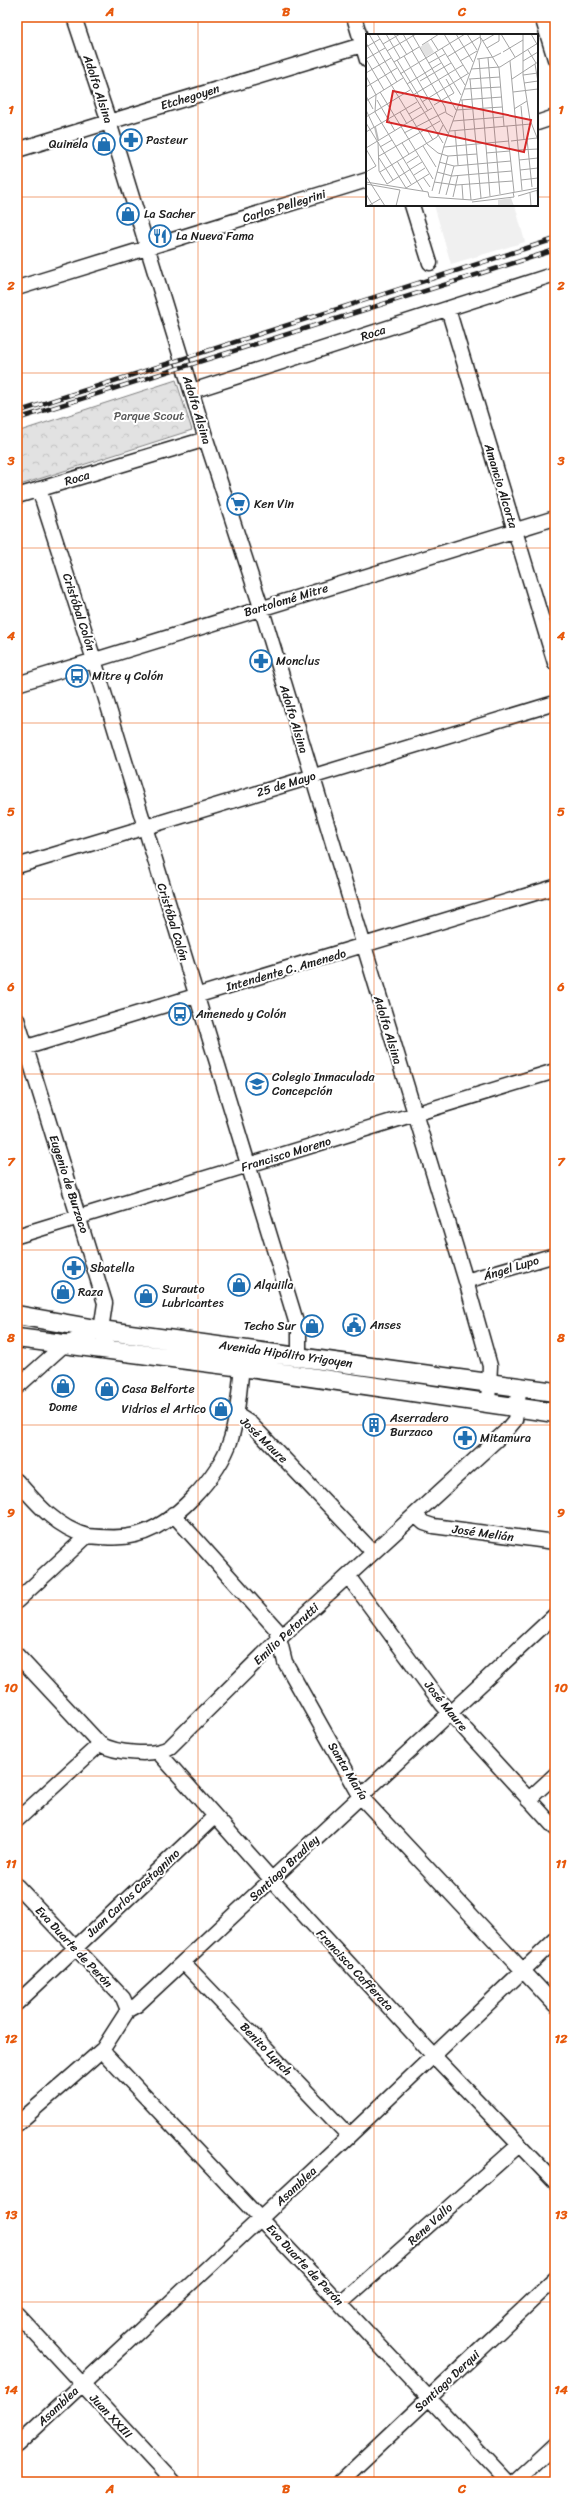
<svg xmlns="http://www.w3.org/2000/svg" width="572" height="2499" font-family="Sriracha,sans-serif">
	<style>
		.built { fill: #f0f0f0 }
		.forest { fill: url(#forest-crowns); stroke: #7f7f7f }
		.lines { fill: none; stroke-linecap: round; stroke-linejoin: round }
		.minor-casing { stroke: #1c1c1c; stroke-width: 17 }
		.major-casing { stroke: #1c1c1c; stroke-width: 21 }
		.minor { stroke: #fff; stroke-width: 14 }
		.major { stroke: #fff; stroke-width: 18 }
		.rail-casing { stroke: #1c1c1c; stroke-width: 4.5 }
		.rail { stroke: #fff; stroke-width: 3; stroke-dasharray: 9; stroke-linecap: butt }
		.grid { fill: none; stroke: #e8590c; stroke-width: 1; stroke-opacity: 0.55 }
		.labels { text-anchor: middle; dominant-baseline: central; stroke-width: 4; stroke-linejoin: round; paint-order: stroke }
		.street-label { font-size: 12px; fill: #1c1c1c; stroke: #fff }
		.poi-label { font-size: 12px; fill: #1c1c1c; stroke: #fff; text-anchor: start }
		.park-label { font-size: 12px; fill: #575757; stroke: #fff }
		.inset-river { fill: none; stroke: #b8b8b8; stroke-width: 2 }
		.inset-road { fill: none; stroke: #a4a4a4; stroke-width: 1 }
		.view { fill: #d62828; fill-opacity: 0.15; stroke: #d62828; stroke-width: 2 }
		.inset-edge { fill: none; stroke: #1c1c1c; stroke-width: 2 }
		.neatline { fill: none; stroke: #e8590c; stroke-width: 1.5 }
		.grid-label { font-size: 13px; text-anchor: middle; font-weight: bold; fill: #e8590c }
	</style>
	<defs>
		<pattern id="forest-crowns" width="20" height="18" patternUnits="userSpaceOnUse"><rect width="20" height="18" fill="#e2e2e2"/><path d="M2 6a3 3 0 1 1 6 0M12 15a3 3 0 1 1 6 0" fill="none" stroke="#c1c1c1"/></pattern>
	</defs>
	<rect width="100%" height="100%" fill="#fff"/>
	<filter id="ink" filterUnits="userSpaceOnUse"><feTurbulence type="fractalNoise" baseFrequency=".025" numOctaves="2"/><feDisplacementMap in="SourceGraphic" scale="8" xChannelSelector="R" yChannelSelector="G"/><feConvolveMatrix kernelMatrix="1 2 1 2 8 2 1 2 1" color-interpolation-filters="sRGB"/></filter>
	<g filter="url(#ink)">
		<path class="built" d="M434,205H515L525,242L451,264Z"/>
		<path class="forest" d="M176,380L192,430L17,486V432Z"/>
		<g class="lines">
			<g class="minor-casing">
				<path id="minor" d="M74,17L109,122L206,439L261,607L466,1281L490,1366L488,1402
					M354,17L367,60
					M542,17L555,59
					M537,123L555,117
					M17,150L362,45
					M412,205L430,263
					M17,288L367,180
					M448,309L555,663
					M192,391L555,274
					M39,489L94,660L299,1331V1355
					M17,496L206,439
					M17,684L555,518
					M17,866L555,703
					M17,1019L105,1303L101,1330L105,1339
					M17,1050L555,887
					M17,1236L555,1071
					M466,1281L555,1255
					M17,1387L65,1344L101,1330
					M237,1415L251,1424L373,1552
					M17,1481C37,1504 56,1527 87,1536
					M173,1514L277,1630L285,1662L361,1797L555,2005
					M415,1515L424,1523L433,1526L555,1542
					M348,1576L442,1704L555,1828
					M17,1601L87,1536C103,1537 119,1539 135,1535C174,1526 219,1476 231,1439C238,1416 239,1391 242,1367
					M17,1655L100,1744
					M159,1753L272,1880L433,2055L555,2182
					M528,1800L555,1775
					M17,1820L100,1744C115,1753 155,1757 170,1747L280,1638L505,1432L515,1420L520,1387
					M17,1886L123,1998L128,2010
					M183,1962L349,2136
					M17,2003L214,1817
					M103,2049L106,2055L508,2482
					M17,2124L103,2049L128,2010L137,2005L555,1615
					M341,2303L519,2145
					M17,2314L173,2482
					M17,2445L349,2136L555,1940
					M340,2482L555,2279
					M515,2482L555,2445"/>
			</g>
			<g class="major-casing">
				<path id="major" d="M17,1315L101,1330L555,1392
					M17,1338L242,1367L555,1413"/>
			</g>
			<use href="#minor" class="minor"/>
			<use href="#major" class="major"/>
			<g class="rail-casing">
				<path id="rail" d="M17,412L555,239
					M17,419L555,250"/>
			</g>
			<use href="#rail" class="rail"/>
		</g>
	</g>
	<path class="grid" d="M198,17V2482M374,17V35M17,197H367M537,197H555M374,205V2482M17,373H555M17,548H555M17,723H555M17,899H555M17,1074H555M17,1250H555M17,1425H555M17,1600H555M17,1776H555M17,1951H555M17,2126H555M17,2302H555"/>
	<defs>
		<g id="pharmacy-ring" transform="scale(1.15)"><circle r="9.5" fill="#fff" stroke="#1f6fb2" stroke-width="1.5"/><path d="M-2-6h4v4h4v4h-4v4h-4v-4h-4v-4h4Z" fill="#1f6fb2"/></g>
		<g id="shop-ring" transform="scale(1.15)"><circle r="9.5" fill="#fff" stroke="#1f6fb2" stroke-width="1.5"/><path d="M-5-2.5h2.3a2.7 3.5 0 0 1 5.4 0H5L5.5 6h-11ZM-1.5-2.5h3a1.5 2.3 0 0 0-3 0Z" fill="#1f6fb2"/></g>
		<g id="restaurant-ring" transform="scale(1.15)"><circle r="9.5" fill="#fff" stroke="#1f6fb2" stroke-width="1.5"/><path d="M-5-6h1v4h1v-4h1v4h1v-4h1v5L-1.5 .5V6h-2V.5L-5-1ZM5-6V6H3V1.5H1.5Q1.5-4 5-6Z" fill="#1f6fb2"/></g>
		<g id="supermarket-ring" transform="scale(1.15)"><circle r="9.5" fill="#fff" stroke="#1f6fb2" stroke-width="1.5"/><path d="M-6-5.5h2.5l.6 2H6L4.5 2H-2.5L-4.4-4H-6ZM-1.5 3.2a1.3 1.3 0 1 0 .1 0ZM3 3.2a1.3 1.3 0 1 0 .1 0Z" fill="#1f6fb2"/></g>
		<g id="bus-ring" transform="scale(1.15)"><circle r="9.5" fill="#fff" stroke="#1f6fb2" stroke-width="1.5"/><path d="M-5-6H5V4H4V6H2V4H-2V6H-4V4H-5ZM-3.5-4V0h7V-4ZM-3.5 1.2v1.5H-2V1.2ZM2 1.2v1.5H3.5V1.2Z" fill="#1f6fb2"/></g>
		<g id="school-ring" transform="scale(1.15)"><circle r="9.5" fill="#fff" stroke="#1f6fb2" stroke-width="1.5"/><path d="M0-5L7-2L0 1L-7-2ZM-4 1L0 2.5L4 1V4Q0 6-4 4Z" fill="#1f6fb2"/></g>
		<g id="civic-ring" transform="scale(1.15)"><circle r="9.5" fill="#fff" stroke="#1f6fb2" stroke-width="1.5"/><path d="M-.6-6.5H3V-4.5H.6V-3L4-1V1h2V6H-6V1h2V-1L-.6-3ZM-1.2 2.5V6h2.4V2.5Z" fill="#1f6fb2"/></g>
		<g id="building-ring" transform="scale(1.15)"><circle r="9.5" fill="#fff" stroke="#1f6fb2" stroke-width="1.5"/><path d="M-4-6H4V6H1V3H-1V6H-4ZM-2.5-4.3h1.7v1.8h-1.7ZM.8-4.3h1.7v1.8H.8ZM-2.5-1h1.7V.8h-1.7ZM.8-1h1.7V.8H.8Z" fill="#1f6fb2"/></g>
	</defs>
	<g fill-rule="evenodd">
		<use href="#pharmacy-ring" x="131" y="140"/>
		<use href="#shop-ring" x="104" y="144"/>
		<use href="#shop-ring" x="128" y="214"/>
		<use href="#restaurant-ring" x="160" y="236"/>
		<use href="#supermarket-ring" x="238" y="504"/>
		<use href="#pharmacy-ring" x="261" y="661"/>
		<use href="#bus-ring" x="77" y="676"/>
		<use href="#bus-ring" x="180" y="1014"/>
		<use href="#school-ring" x="257" y="1084"/>
		<use href="#pharmacy-ring" x="74" y="1268"/>
		<use href="#shop-ring" x="239" y="1285"/>
		<use href="#shop-ring" x="63" y="1292"/>
		<use href="#shop-ring" x="146" y="1296"/>
		<use href="#civic-ring" x="354" y="1325"/>
		<use href="#shop-ring" x="312" y="1326"/>
		<use href="#shop-ring" x="63" y="1386"/>
		<use href="#shop-ring" x="107" y="1389"/>
		<use href="#shop-ring" x="221" y="1409"/>
		<use href="#building-ring" x="374" y="1425"/>
		<use href="#pharmacy-ring" x="465" y="1438"/>
	</g>
	<g class="labels">
		<g class="street-label">
			<text transform="translate(98 89) rotate(72)">Adolfo Alsina</text>
			<text transform="translate(190 97) rotate(-17)">Etchegoyen</text>
			<text transform="translate(284 206) rotate(-17)">Carlos Pellegrini</text>
			<text transform="translate(373 333) rotate(-18)">Roca</text>
			<text transform="translate(197 410) rotate(73)">Adolfo Alsina</text>
			<text transform="translate(77 478) rotate(-17)">Roca</text>
			<text transform="translate(501 486) rotate(73)">Amancio Alcorta</text>
			<text transform="translate(286 600) rotate(-17)">Bartolomé Mitre</text>
			<text transform="translate(79 612) rotate(72)">Cristóbal Colón</text>
			<text transform="translate(294 719) rotate(73)">Adolfo Alsina</text>
			<text transform="translate(286 784) rotate(-17)">25 de Mayo</text>
			<text transform="translate(173 922) rotate(73)">Cristóbal Colón</text>
			<text transform="translate(286 970) rotate(-16)">Intendente C. Amenedo</text>
			<text transform="translate(388 1030) rotate(73)">Adolfo Alsina</text>
			<text transform="translate(286 1154) rotate(-17)">Francisco Moreno</text>
			<text transform="translate(69 1184) rotate(72)">Eugenio de Burzaco</text>
			<text transform="translate(511 1268) rotate(-17)">Ángel Lupo</text>
			<text transform="translate(286 1354) rotate(8)">Avenida Hipólito Yrigoyen</text>
			<text transform="translate(264 1440) rotate(44)">José Maure</text>
			<text transform="translate(483 1533) rotate(8)">José Melián</text>
			<text transform="translate(286 1634) rotate(-43)">Emilio Petorutti</text>
			<text transform="translate(446 1706) rotate(51)">José Maure</text>
			<text transform="translate(348 1771) rotate(59)">Santa María</text>
			<text transform="translate(284 1868) rotate(-43)">Santiago Bradley</text>
			<text transform="translate(133 1893) rotate(-43)">Juan Carlos Castagnino</text>
			<text transform="translate(74 1947) rotate(47)">Eva Duarte de Perón</text>
			<text transform="translate(355 1970) rotate(47)">Francisco Cafferata</text>
			<text transform="translate(266 2049) rotate(46)">Benito Lynch</text>
			<text transform="translate(296 2186) rotate(-43)">Asamblea</text>
			<text transform="translate(430 2224) rotate(-42)">Rene Vallo</text>
			<text transform="translate(305 2265) rotate(47)">Eva Duarte de Perón</text>
			<text transform="translate(447 2381) rotate(-43)">Santiago Derqui</text>
			<text transform="translate(58 2406) rotate(-43)">Asamblea</text>
			<text transform="translate(111 2416) rotate(47)">Juan XXIII</text>
		</g>
		<g class="poi-label">
			<text x="146" y="140">Pasteur</text>
			<text x="88" y="144" text-anchor="end">Quinela</text>
			<text x="144" y="214">La Sacher</text>
			<text x="176" y="236">La Nueva Fama</text>
			<text x="254" y="504">Ken Vin</text>
			<text x="276" y="661">Monclus</text>
			<text x="92" y="676">Mitre y Colón</text>
			<text x="196" y="1014">Amenedo y Colón</text>
			<text x="272" y="1077">Colegio Inmaculada<tspan x="272" dy="14">Concepción</tspan></text>
			<text x="90" y="1268">Sbatella</text>
			<text x="254" y="1285">Alquiila</text>
			<text x="162" y="1289">Surauto<tspan x="162" dy="14">Lubricantes</tspan></text>
			<text x="78" y="1292">Raza</text>
			<text x="370" y="1325">Anses</text>
			<text x="296" y="1326" text-anchor="end">Techo Sur</text>
			<text x="122" y="1389">Casa Belforte</text>
			<text x="63" y="1407" text-anchor="middle">Dome</text>
			<text x="206" y="1409" text-anchor="end">Vidrios el Artico</text>
			<text x="390" y="1418">Aserradero<tspan x="390" dy="14">Burzaco</tspan></text>
			<text x="480" y="1438">Mitamura</text>
		</g>
		<g class="park-label">
			<text x="149" y="416">Parque Scout</text>
		</g>
	</g>
	<g transform="translate(366 34)">
		<rect width="172" height="172" fill="#fff"/>
		<path d="M145,164L148,172H132V166Z" fill="#e2e2e2"/>
		<path d="M62,8L68,18L60,23L54,13Z" fill="#e2e2e2"/>
		<path class="inset-river" d="M9,93L12,106"/>
		<path class="inset-road" d="M3,0L31,48M11,0L77,109M20,0L34,24M28,0L41,21M37,0L47,17M46,0L90,76M78,0L102,39M90,0L107,28M101,0L111,16M135,0L149,23M157,0V41L164,86L172,106M165,0L172,12M115,4L133,34L138,92M65,5L72,16M117,7L129,0M0,9L61,110L72,119L82,122L111,120M17,10L34,0M56,11L73,0M0,13L14,5M76,14L99,51M121,14L133,7V0M162,16L170,29M21,17L50,0M46,17L79,73L80,79L87,83M69,18L95,61M137,18L157,6M38,22L82,99M81,23L114,3M122,24L134,160M0,25L18,56M0,25L19,14M111,25L127,23L135,19M113,25L124,162M31,26L62,77M94,27L111,17M144,27L156,156M157,27L172,18M28,28L53,13M63,29L79,20M169,30L172,48M105,35L134,33L172,9M0,39L25,24M34,40L99,0M157,41L172,39M0,42L10,61L9,78L57,157M103,45L134,43M104,45L115,164M146,45L172,28M54,47L85,29M158,49L172,47M41,50L75,29M0,53L31,34M98,55L135,53M14,58L67,145M147,58L172,55M47,61L97,31M0,62L7,75M11,66L29,97M95,66L136,63M96,66L105,166M0,67L37,44M56,68L103,39M68,71L88,59L80,45M155,72L158,106M148,75L161,67M0,76L8,93M90,76L136,73M34,78L41,90M43,80L55,73M0,83L44,56M87,87L137,83M0,89L40,154M141,92L148,158M60,94L67,106M84,97L165,90M89,97L92,131M0,98L51,68M38,99L79,78M161,105L166,153M145,107L171,104M12,108L13,137L21,150M36,109L43,120M57,112L70,133M14,113L26,106M78,113L143,107M0,114L66,74M0,115L10,132L0,138M152,116L172,115M120,119L144,117M13,122L74,87M13,124L27,146M153,126L172,124M31,127L45,150M73,128L88,132L145,127M41,129L52,122M154,136L172,134M14,138L71,103L77,91M71,138L86,142L146,137M48,141L59,134M0,142L19,172M57,143L64,153M155,146L172,144M0,148L62,158M68,148L90,151L147,147M0,150L34,156M21,150L56,128M96,151L97,165M40,154L63,140M171,156L172,170M66,157L78,112L115,8L114,0M62,158L63,163L106,166L172,154M164,159L165,172M0,160L7,172M73,160L82,122M80,161L88,132M152,162L172,156M87,163L92,141M106,168L148,163L147,158M2,172L14,165M30,172L34,156"/>
		<path class="view" d="M27,57L165,86L158,118L21,88Z"/>
		<rect width="172" height="172" class="inset-edge"/>
	</g>
	<rect width="572" height="2499" fill="none" stroke="#fff" stroke-width="44"/>
	<rect x="22" y="22" width="528" height="2455" class="neatline"/>
	<g class="grid-label">
		<text x="110" y="16">A</text>
		<text x="286" y="16">B</text>
		<text x="462" y="16">C</text>
		<text x="11" y="114">1</text>
		<text x="561" y="114">1</text>
		<text x="11" y="290">2</text>
		<text x="561" y="290">2</text>
		<text x="11" y="465">3</text>
		<text x="561" y="465">3</text>
		<text x="11" y="640">4</text>
		<text x="561" y="640">4</text>
		<text x="11" y="816">5</text>
		<text x="561" y="816">5</text>
		<text x="11" y="991">6</text>
		<text x="561" y="991">6</text>
		<text x="11" y="1166">7</text>
		<text x="561" y="1166">7</text>
		<text x="11" y="1342">8</text>
		<text x="561" y="1342">8</text>
		<text x="11" y="1517">9</text>
		<text x="561" y="1517">9</text>
		<text x="11" y="1692">10</text>
		<text x="561" y="1692">10</text>
		<text x="11" y="1868">11</text>
		<text x="561" y="1868">11</text>
		<text x="11" y="2043">12</text>
		<text x="561" y="2043">12</text>
		<text x="11" y="2219">13</text>
		<text x="561" y="2219">13</text>
		<text x="11" y="2394">14</text>
		<text x="561" y="2394">14</text>
		<text x="110" y="2493">A</text>
		<text x="286" y="2493">B</text>
		<text x="462" y="2493">C</text>
	</g>
</svg>
